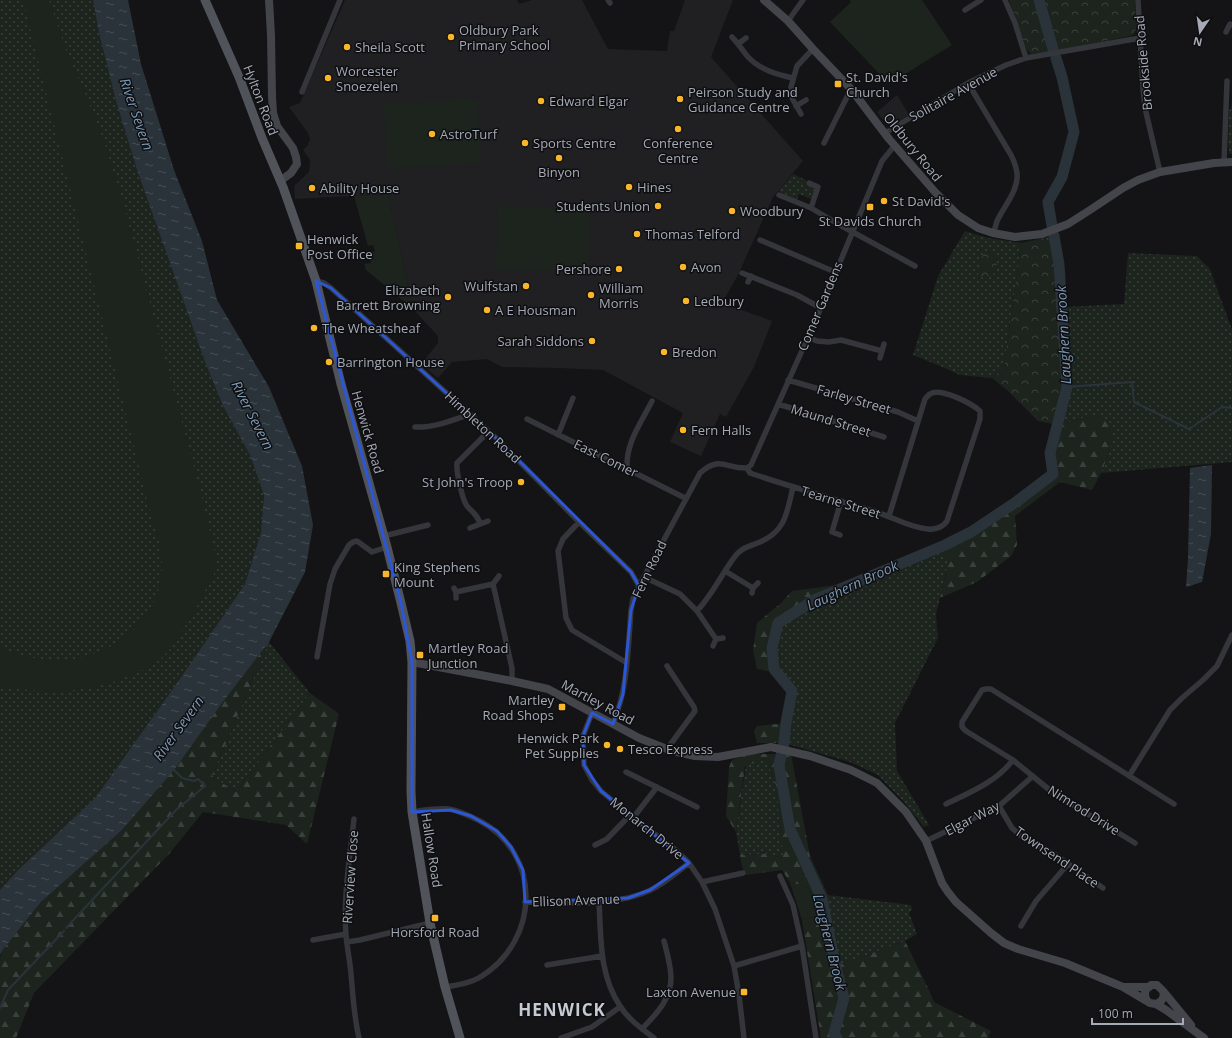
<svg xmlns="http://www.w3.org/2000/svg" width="1232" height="1038" font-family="'Open Sans',sans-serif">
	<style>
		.built { fill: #202023 }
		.grass { fill: url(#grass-dots) }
		.forest { fill: url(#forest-firs) }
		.park { fill: url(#park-crowns) }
		.garden { fill: #1c241d }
		.water { fill: url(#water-ripples) }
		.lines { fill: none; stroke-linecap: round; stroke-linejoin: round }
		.stream { stroke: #2a333a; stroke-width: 2 }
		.river { stroke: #2a333a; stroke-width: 11 }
		.street { stroke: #35363b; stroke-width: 5.5 }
		.secondary { stroke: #43454b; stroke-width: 8 }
		.primary { stroke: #51535a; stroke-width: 9 }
		.marked { fill: none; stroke: #2b57d5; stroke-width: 3; stroke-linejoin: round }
		.poi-dot { fill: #fab629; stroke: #0f0f11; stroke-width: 1.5 }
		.labels { text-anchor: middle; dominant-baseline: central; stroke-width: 3; stroke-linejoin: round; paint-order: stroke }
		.poi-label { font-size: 13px; fill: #a5aab7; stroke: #0f0f11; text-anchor: start }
		.street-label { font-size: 13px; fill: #a5aab7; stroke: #0f0f11 }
		.water-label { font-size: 14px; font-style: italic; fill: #7b98b4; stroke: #0f0f11 }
		.district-label { font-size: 17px; font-weight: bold; letter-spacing: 1px; fill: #c6cad3; stroke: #0f0f11 }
	</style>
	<defs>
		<pattern id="grass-dots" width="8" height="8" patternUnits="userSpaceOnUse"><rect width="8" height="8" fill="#1c241d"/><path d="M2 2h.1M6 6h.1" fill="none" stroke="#3a413c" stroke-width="1.8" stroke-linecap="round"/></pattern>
		<pattern id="forest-firs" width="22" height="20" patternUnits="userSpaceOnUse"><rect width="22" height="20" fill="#1c241d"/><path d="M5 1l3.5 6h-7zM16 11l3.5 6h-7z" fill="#3a413c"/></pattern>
		<pattern id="park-crowns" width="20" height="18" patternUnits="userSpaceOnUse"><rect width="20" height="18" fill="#1c241d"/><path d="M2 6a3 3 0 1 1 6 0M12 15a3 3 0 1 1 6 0" fill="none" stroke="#3a413c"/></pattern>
		<pattern id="water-ripples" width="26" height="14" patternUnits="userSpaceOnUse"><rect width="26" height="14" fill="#2a333a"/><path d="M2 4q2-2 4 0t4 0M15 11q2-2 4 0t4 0" fill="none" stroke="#464e54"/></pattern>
	</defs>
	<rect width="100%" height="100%" fill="#141416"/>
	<path class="built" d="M345,0H517L519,4L532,0H582L608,49L667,51L670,31H674L685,0H733L711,57L803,161L773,197L738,275L722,303L772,321L754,367L726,417L720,414L701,456L670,442L683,413L603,370L559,368L502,367L487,359L452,362L438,378L421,364L438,343V336L413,309L388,194L295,199L294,186L309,172L310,160L303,150L308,145L310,139L308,133L289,107L300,103Z
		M897,95L909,115L896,123L884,121L877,112Z"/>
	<path class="grass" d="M0,0H93L99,33L116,101L137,170L205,362L223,406L250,455L264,495L261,532L245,584L177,683L108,780L95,798L17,871L0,890Z
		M1232,102V154H1230L1229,153V148L1228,146L1229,110L1231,109Z
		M793,174L806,180L805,184L814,187L815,190L811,199L799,194L797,200L778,191Z
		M965,231L988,238L1021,243L1004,368L992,378L960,375L945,368L913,355L938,276Z
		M1128,253L1197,256L1210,269L1232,330V462L1101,473L1110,450L1087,417L1058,425L1067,387L1062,307L1124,304Z
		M939,547L949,560L936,614L938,638L895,723L897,771L929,825L924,827L902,800L878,775L850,762L784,743L786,723L792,691L774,669L772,648L778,623L816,599Z
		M269,642L310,693L236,792L212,776Z
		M766,759L777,788L780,826L784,858L765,854L740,855L736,832L746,765Z
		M828,895L911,905L912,909L909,913L917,934L905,941L836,966L822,899Z"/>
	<path class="forest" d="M1087,417H1102L1113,425L1110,450L1101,473L1092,490L1060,482L1015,516L1017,545L1011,556L977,582L940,598L949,560L939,547C981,530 1017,501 1053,474L1050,453L1058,425Z
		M852,583L816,599L778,623L772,648L774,669L778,673L757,669L753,650L757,623L781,603L792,591Z
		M269,642L212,776L236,792L310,693L339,714L307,844L286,825L203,812L169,854L34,993L16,1038H0V957L5,947L41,902L121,831Z
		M786,723L784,743H757L754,731L757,726Z
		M750,754H791L810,856L828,895L822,899L811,895L806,886L790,883L782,870L746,875C742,868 741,863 740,855L765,854L783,858L780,826L777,788L766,759L745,766L736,832L726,816L729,767L732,760Z
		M825,914L836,966L905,941L928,988L934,1002L991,1031L988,1038H821L802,920Z"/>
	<path class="park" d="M1009,0H1135L1136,29L1134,34L1130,36L1062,50L1031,54L1027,50Z
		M1054,236L1059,264L1067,387L1058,425L1038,421L1007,390L992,378L1004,368L1021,243Z
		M990,252L995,257L997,263L994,274L988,278L980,277L978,274L983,254Z"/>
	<path class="garden" d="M23,0H49L66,50L85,93L104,141L124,206L201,493L216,558V570L194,612L172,647L161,659L141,671L113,682L90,688L58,692L5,688L0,687V648C21,656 46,663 69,660C116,654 161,618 162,567C163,547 154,527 149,508C144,490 140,472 136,454Z
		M850,0H922L952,45L889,84L830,22L851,2Z
		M477,99L481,163L387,168L384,104Z
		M388,194L391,207L413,309L366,270L364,264L371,263L369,253L375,251L373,245L368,246L354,196Z
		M498,206L590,208L588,271L496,270Z
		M790,883L806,886L811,895L822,899L825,914L802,920Z"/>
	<path class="water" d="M93,0H128L141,64L174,170L202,241L217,300L269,387L302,466L313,525L305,572L269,642L222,703L174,770L121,831L41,902L5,947L0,955V890L17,871L95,798L108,780L177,683L245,584L261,532L264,495L250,455L223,406L205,362L137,170L116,101L99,33Z
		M1212,465L1211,534L1202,582L1186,587L1188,558L1190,468Z"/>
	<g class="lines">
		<path class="stream" d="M1067,387L1132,382L1134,402L1189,429L1222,407L1232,408
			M66,928L176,810L205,786L198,779L194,781L182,778L173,769
			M0,1008L8,990L64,931"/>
		<path class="river" d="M1039,0L1053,49
			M1052,226L1048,202L1062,177L1074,132L1062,77L1056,58
			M837,1038L834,1033L844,998L836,968L822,899L790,829L779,765L784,743L786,723L792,691L774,669L772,648L778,623L816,599L945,545L971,532L1016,502L1053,474L1050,453L1067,387L1059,264L1054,236"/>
		<path class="street" d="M608,0L610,3
			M1005,0L1015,23L1026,58
			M1138,0L1143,88L1145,108L1160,172
			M965,10L981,0
			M788,21L803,0
			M1226,32L1230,24L1232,25
			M732,37C738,43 742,50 748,57C759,69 777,75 793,78
			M738,44L746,38
			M968,83L1011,155C1014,161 1016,166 1017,173C1019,190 1004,206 997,221C996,225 995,229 993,233
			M302,92L340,0
			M796,106L806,100
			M801,114L792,98L791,87L797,66L813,49
			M885,133L968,83L1006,65L1026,58L1140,38
			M824,143L851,89
			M1224,162L1227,81
			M809,183L818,187L811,208
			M779,195L811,208L838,224L915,266
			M760,240L835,272
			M742,273L797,295L821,308
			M316,281L324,283L331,288L496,438L579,522L631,572L639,586
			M748,282L751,276
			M807,337L817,341L829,342L841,340L882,351
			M880,358L884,344
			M788,380L898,412L918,421
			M778,404L884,437
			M527,419L685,498
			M415,427C434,428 453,420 470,414
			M558,435L573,398
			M627,468C626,442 641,423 652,401
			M747,468L750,473C791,487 832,498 873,511C891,516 910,528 928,529C935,530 943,527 947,521L980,419V411C971,403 940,387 930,394C928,395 927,397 925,399L889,516
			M747,468L751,465L821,308L882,161L895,145
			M579,522L563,539L558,551L566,618L572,630L627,663
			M480,523C477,514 473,513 467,506C462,499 456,471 457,463L488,432
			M470,528L488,521
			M840,535L832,532L841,501
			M384,536L428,525
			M725,571L753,588
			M644,577L680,594L697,611L716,639
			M493,584L512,668V681
			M454,588L456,592V598
			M456,592L493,584L499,576
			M752,593L753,588L758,583
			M697,611C713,594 722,573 736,555C742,547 751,546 760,542C786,531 787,512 793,487
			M713,646L716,639L723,638
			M317,657L330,584L335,569L349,545L353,542L357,541L372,552L387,547
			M592,713L583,736L584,765L592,780L601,791L630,815L677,851L689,863L702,882L715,909L734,966L739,995L744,1038
			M613,724C628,688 628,648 631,610L633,599L639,586L700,473C720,455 726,469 747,468
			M667,749L695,711L694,707L667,666
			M626,772L697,807
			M1129,776L1170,710L1182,698L1203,680L1217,666L1232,635
			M946,804C971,792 996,782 1013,760
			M999,806L1012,828L1020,835L1029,841L1054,854L1103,888
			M412,812C424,810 437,808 449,809C460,811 470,816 480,821C542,854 540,939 482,976C471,983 458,985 445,987
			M633,818L657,787
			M354,819C350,856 343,897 346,935C347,948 350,961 351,974C353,996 354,1017 359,1038
			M926,841L999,806L1033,776
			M1135,843L1052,792L1013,760L966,731L962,727V722L982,690L986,689H991L1174,804
			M595,845L607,839L630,815
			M780,876L793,905L802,946L816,1038
			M702,882L743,873
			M599,901C601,937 599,975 620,1006C628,1019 642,1029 654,1038
			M525,902C560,903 608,906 641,894C659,888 674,875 689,863
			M1021,926L1036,901L1068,864
			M313,940L346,934
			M347,942L360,940L430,923
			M547,965L602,956
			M734,966L802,946
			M642,1029C655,1015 671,1000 671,978C671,966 667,953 664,941
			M561,1038L592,1027L620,1007"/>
		<path class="secondary" d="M269,0L271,35L272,96L273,113L277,126L293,148L296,157L297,164L291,173L280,181
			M764,0L788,21L813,49L851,89L889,139L935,192L958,215L978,228L993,233L1015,237L1042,234L1068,224L1090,210L1123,188L1138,180L1160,172L1214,163L1232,162
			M412,662L512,681L548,689L639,738L667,749L677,752L695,756L718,757L771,747L810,756L851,770L877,783L906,812L926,841L942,883L948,892L956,902L991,933L1004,943L1018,949L1065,963L1123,987L1150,1003L1156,1004L1166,1010L1204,1038
			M1124,987H1149
			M1163,991L1191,1025
			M1147,1001C1143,994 1145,989 1151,985H1157L1163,991C1165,997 1162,1002 1156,1004"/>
		<path class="primary" d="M205,0L239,77L262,138L283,187L316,281L341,384L387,547L401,603L410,641L412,662L411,791L412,812L430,923L445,987L460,1038"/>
	</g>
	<path class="marked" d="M316,281L331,288L496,438L631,572L639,586L631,610L623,694L613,724L592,713L583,736L584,765L601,791L689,863L650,890L628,898L525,902L523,870L511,847L497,831L471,816L451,810L412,812V662L401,603Z"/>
	<g class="poi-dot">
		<circle cx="451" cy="37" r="4"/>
		<circle cx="347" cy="47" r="4"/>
		<circle cx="328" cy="78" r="4"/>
		<rect x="834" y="80" width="8" height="8" rx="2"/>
		<circle cx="680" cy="99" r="4"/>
		<circle cx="541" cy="101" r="4"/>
		<circle cx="678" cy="129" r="4"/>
		<circle cx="432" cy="134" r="4"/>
		<circle cx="525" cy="143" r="4"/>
		<circle cx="559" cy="158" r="4"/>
		<circle cx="629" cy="187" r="4"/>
		<circle cx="312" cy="188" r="4"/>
		<circle cx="884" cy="201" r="4"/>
		<circle cx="658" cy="206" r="4"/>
		<rect x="866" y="203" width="8" height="8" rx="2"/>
		<circle cx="732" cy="211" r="4"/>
		<circle cx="637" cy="234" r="4"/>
		<rect x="295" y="242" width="8" height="8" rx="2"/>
		<circle cx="683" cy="267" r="4"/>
		<circle cx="619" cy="269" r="4"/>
		<circle cx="526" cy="286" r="4"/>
		<circle cx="591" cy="295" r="4"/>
		<circle cx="448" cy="297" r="4"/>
		<circle cx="686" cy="301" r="4"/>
		<circle cx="487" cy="310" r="4"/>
		<circle cx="314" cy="328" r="4"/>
		<circle cx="592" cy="341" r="4"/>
		<circle cx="664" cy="352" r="4"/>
		<circle cx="329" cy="362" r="4"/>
		<circle cx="683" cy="430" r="4"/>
		<circle cx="521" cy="482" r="4"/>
		<rect x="382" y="570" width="8" height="8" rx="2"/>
		<rect x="416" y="651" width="8" height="8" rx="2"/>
		<rect x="558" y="703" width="8" height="8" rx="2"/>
		<circle cx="607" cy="745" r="4"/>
		<circle cx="620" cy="749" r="4"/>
		<rect x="431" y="914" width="8" height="8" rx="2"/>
		<rect x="740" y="988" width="8" height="8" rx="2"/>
	</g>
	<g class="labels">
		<g class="poi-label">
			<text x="459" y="30">Oldbury Park<tspan x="459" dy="15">Primary School</tspan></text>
			<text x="355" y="47">Sheila Scott</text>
			<text x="336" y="71">Worcester<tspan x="336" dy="15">Snoezelen</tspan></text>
			<text x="846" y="77">St. David's<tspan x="846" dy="15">Church</tspan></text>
			<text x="688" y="92">Peirson Study and<tspan x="688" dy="15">Guidance Centre</tspan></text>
			<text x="549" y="101">Edward Elgar</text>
			<text x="440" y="134">AstroTurf</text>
			<text x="533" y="143">Sports Centre</text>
			<text x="678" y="143" text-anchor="middle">Conference<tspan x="678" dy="15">Centre</tspan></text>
			<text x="559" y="172" text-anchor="middle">Binyon</text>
			<text x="637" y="187">Hines</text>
			<text x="320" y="188">Ability House</text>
			<text x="892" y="201">St David's</text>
			<text x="650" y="206" text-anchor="end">Students Union</text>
			<text x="740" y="211">Woodbury</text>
			<text x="870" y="221" text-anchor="middle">St Davids Church</text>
			<text x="645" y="234">Thomas Telford</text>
			<text x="307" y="239">Henwick<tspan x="307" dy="15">Post Office</tspan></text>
			<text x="691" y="267">Avon</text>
			<text x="611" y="269" text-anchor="end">Pershore</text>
			<text x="518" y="286" text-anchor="end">Wulfstan</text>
			<text x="599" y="288">William<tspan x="599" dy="15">Morris</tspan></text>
			<text x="440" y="290" text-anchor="end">Elizabeth<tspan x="440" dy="15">Barrett Browning</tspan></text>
			<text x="694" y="301">Ledbury</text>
			<text x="495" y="310">A E Housman</text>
			<text x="322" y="328">The Wheatsheaf</text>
			<text x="584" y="341" text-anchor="end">Sarah Siddons</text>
			<text x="672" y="352">Bredon</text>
			<text x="337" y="362">Barrington House</text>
			<text x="691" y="430">Fern Halls</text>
			<text x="513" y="482" text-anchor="end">St John's Troop</text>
			<text x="394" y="567">King Stephens<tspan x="394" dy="15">Mount</tspan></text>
			<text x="428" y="648">Martley Road<tspan x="428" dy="15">Junction</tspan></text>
			<text x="554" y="700" text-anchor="end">Martley<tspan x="554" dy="15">Road Shops</tspan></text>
			<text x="599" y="738" text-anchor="end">Henwick Park<tspan x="599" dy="15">Pet Supplies</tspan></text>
			<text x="628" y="749">Tesco Express</text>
			<text x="435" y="932" text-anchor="middle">Horsford Road</text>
			<text x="736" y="992" text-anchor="end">Laxton Avenue</text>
		</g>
		<g class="street-label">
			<text transform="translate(1143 63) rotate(-95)">Brookside Road</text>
			<text transform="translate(953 94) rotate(-29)">Solitaire Avenue</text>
			<text transform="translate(261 100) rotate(69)">Hylton Road</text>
			<text transform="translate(913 147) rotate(51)">Oldbury Road</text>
			<text transform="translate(820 306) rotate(-67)">Comer Gardens</text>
			<text transform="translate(854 399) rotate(16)">Farley Street</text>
			<text transform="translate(831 420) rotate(17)">Maund Street</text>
			<text transform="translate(483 427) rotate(43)">Himbleton Road</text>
			<text transform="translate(368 432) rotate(74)">Henwick Road</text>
			<text transform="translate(606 458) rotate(26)">East Comer</text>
			<text transform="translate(841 502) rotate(17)">Tearne Street</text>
			<text transform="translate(649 569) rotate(-64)">Fern Road</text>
			<text transform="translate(598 702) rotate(28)">Martley Road</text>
			<text transform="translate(1084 810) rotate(32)">Nimrod Drive</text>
			<text transform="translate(972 818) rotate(-27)">Elgar Way</text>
			<text transform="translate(647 828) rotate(39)">Monarch Drive</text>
			<text transform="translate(432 850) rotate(81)">Hallow Road</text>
			<text transform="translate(1057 857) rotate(34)">Townsend Place</text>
			<text transform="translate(350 877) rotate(-86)">Riverview Close</text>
			<text transform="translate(576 900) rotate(-2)">Ellison Avenue</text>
		</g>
		<g class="water-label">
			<text transform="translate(137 114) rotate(71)">River Severn</text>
			<text transform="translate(1063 335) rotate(-93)">Laughern Brook</text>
			<text transform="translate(253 415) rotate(63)">River Severn</text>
			<text transform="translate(852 585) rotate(-25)">Laughern Brook</text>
			<text transform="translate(178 728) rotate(-54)">River Severn</text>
			<text transform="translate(830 942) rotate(76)">Laughern Brook</text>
		</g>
		<g class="district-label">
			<text x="562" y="1009">HENWICK</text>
		</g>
	</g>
	<g transform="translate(1200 32) rotate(193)" stroke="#0f0f11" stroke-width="3" paint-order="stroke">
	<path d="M0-3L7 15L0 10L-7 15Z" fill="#a5aab7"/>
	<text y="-6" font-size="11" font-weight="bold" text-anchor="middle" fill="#a5aab7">N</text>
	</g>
	<path d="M1092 1018v6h91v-6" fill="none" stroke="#a5aab7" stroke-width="2"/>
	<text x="1098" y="1018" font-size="12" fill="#a5aab7" stroke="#0f0f11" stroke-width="3" paint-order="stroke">100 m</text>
</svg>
